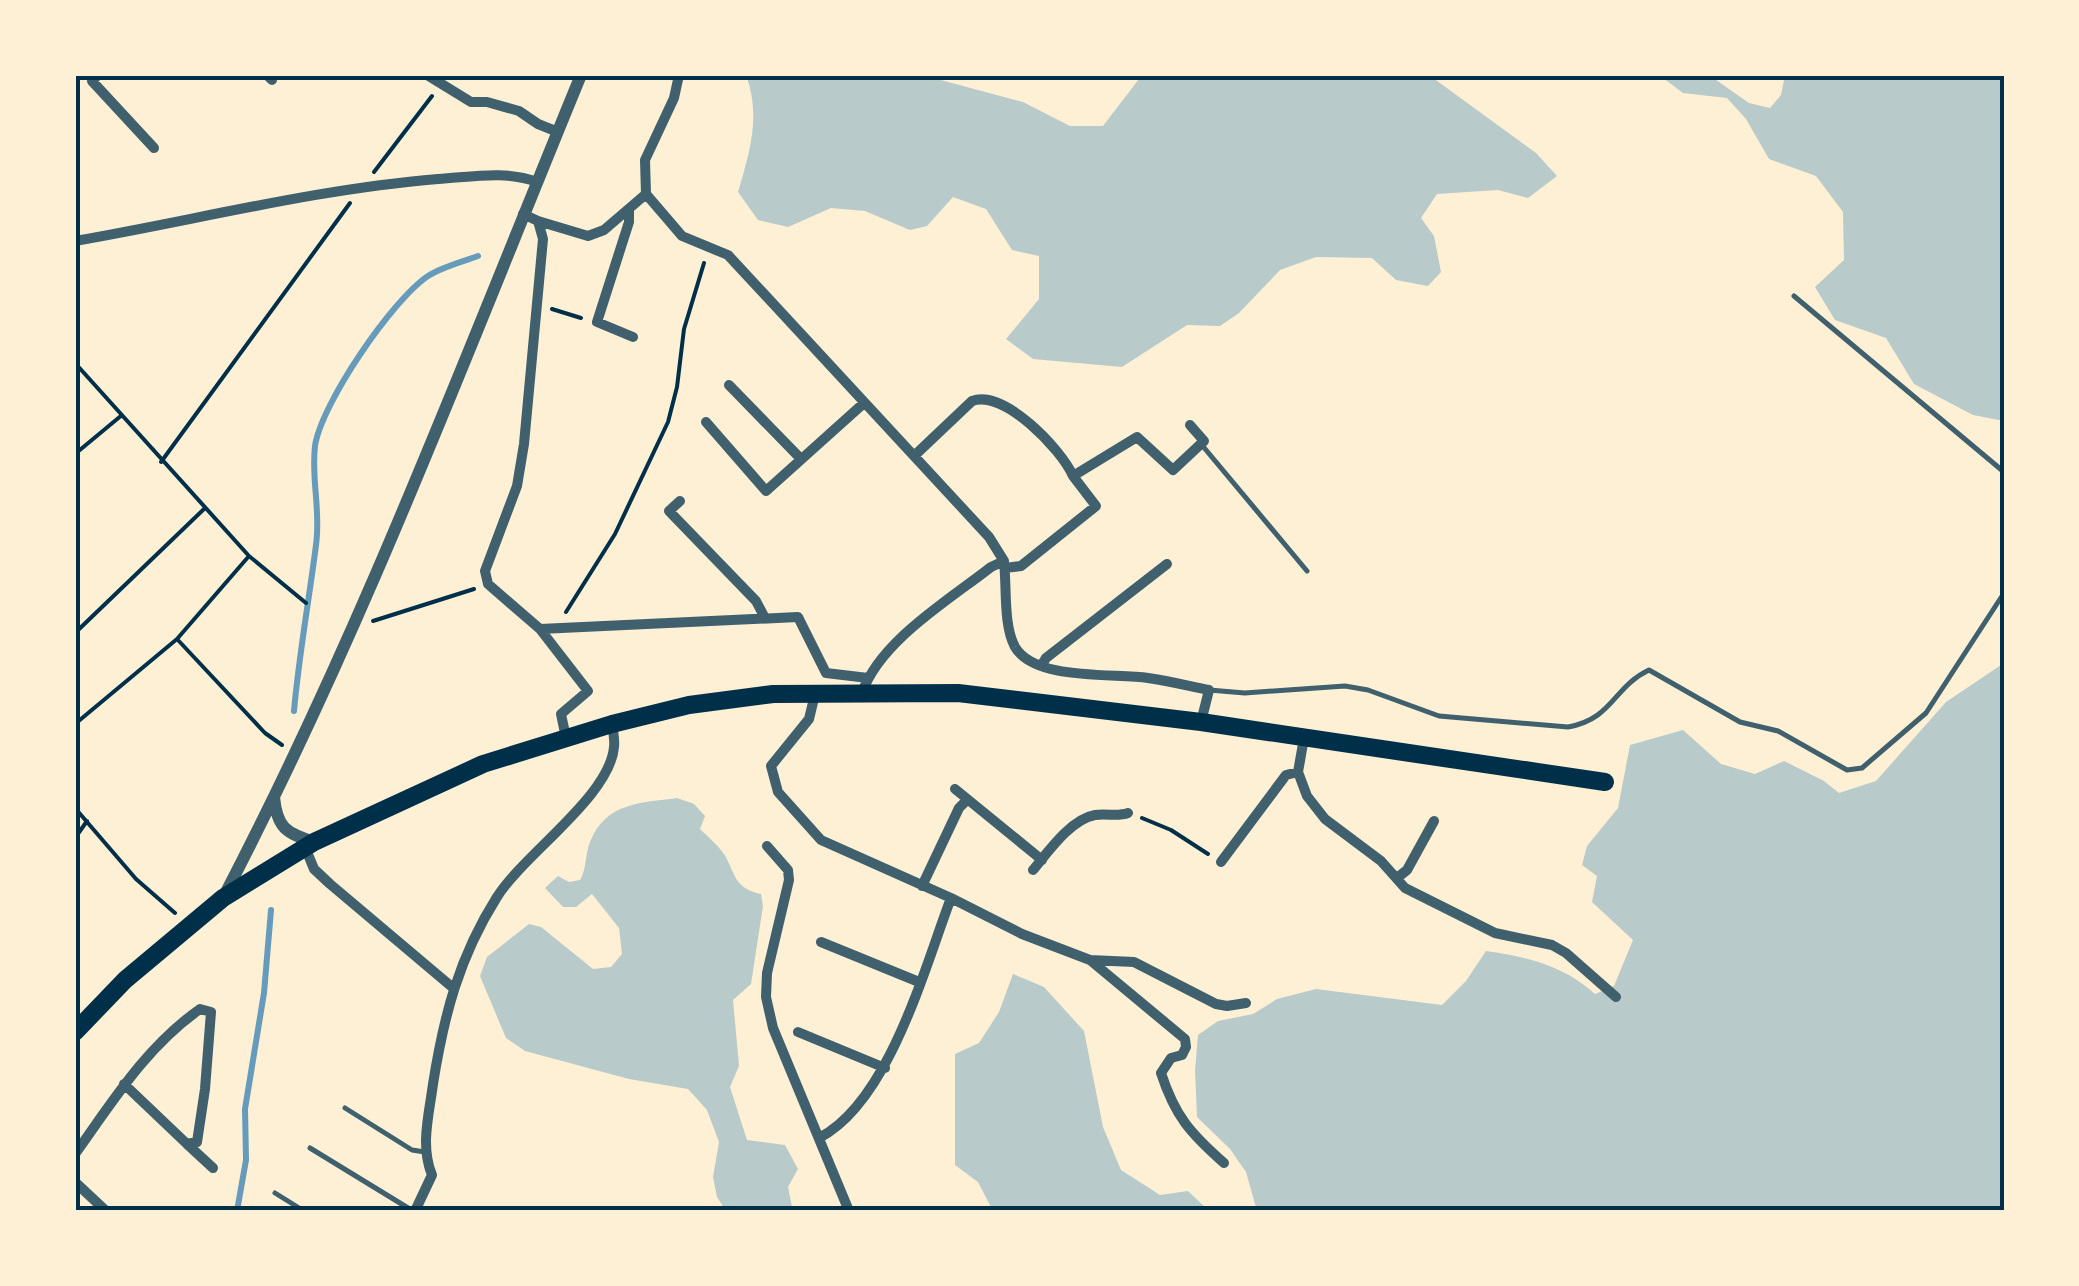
<svg xmlns="http://www.w3.org/2000/svg" width="2079" height="1286" font-family="'Source Sans 3',sans-serif">
	<style>
		.green { fill: #b9caca }
		.lines { fill: none; stroke-linecap: round; stroke-linejoin: round }
		.stream { stroke: #669bbc; stroke-width: 6 }
		.path { stroke: #003049; stroke-width: 4 }
		.service { stroke: #3f606c; stroke-width: 5 }
		.minor { stroke: #3f606c; stroke-width: 10 }
		.tertiary { stroke: #3f606c; stroke-width: 12 }
		.trunk { stroke: #003049; stroke-width: 18 }
		.neatline { fill: none; stroke: #003049; stroke-width: 4 }
	</style>
	<rect width="100%" height="100%" fill="#fdf0d5"/>
	<path class="green" d="M746,75H922L1023,102L1070,126H1103L1142,75H1429L1536,153L1557,176L1528,198L1498,190L1437,194L1421,218L1434,236L1441,272L1428,286L1396,280L1372,258L1316,257L1280,270L1239,313L1220,326L1187,325L1122,367L1033,359L1006,339L1039,299V256L1012,250L986,209L953,197L927,226L910,230L865,211L831,208L788,227L758,220L738,192C750,151 761,116 746,75Z
		M1659,75H1709L1749,103L1770,108L1781,95L1785,75H2004V421L1973,415L1914,384L1886,338L1835,320L1815,287L1844,260L1843,212L1816,176L1769,159L1746,119L1727,98L1683,93Z
		M2004,663V1211H1257L1246,1172L1230,1149L1197,1117L1195,1071L1198,1035L1218,1021L1253,1014L1277,999L1316,989L1442,1005L1466,981L1486,951C1528,957 1563,965 1595,994L1614,986L1633,940L1592,902L1597,876L1582,865L1587,846L1618,808L1630,745L1683,730L1721,764L1755,774L1784,761L1824,781L1839,793L1876,781L1946,702Z
		M677,798L694,804L705,816L700,829C708,837 718,845 724,854C737,875 732,887 761,894L763,906L751,984L733,1000L739,1066L730,1087L747,1140L785,1145L798,1169L788,1187L792,1207L800,1211H726L717,1197L713,1177L719,1142L707,1110L688,1089L629,1079L525,1051L506,1038L480,976L487,957L529,924L541,927L593,969L611,967L622,954L619,928L592,894L576,907H563L545,888L558,876L569,882L580,880C587,868 585,854 590,842C606,802 641,803 677,798Z
		M1013,974L1044,987L1084,1031L1103,1127L1121,1170L1160,1195L1188,1191L1209,1211H993L978,1182L955,1165V1054L979,1043L999,1012Z"/>
	<g class="lines">
		<path class="stream" d="M294,711C299,655 309,600 316,545C321,511 311,479 315,446C321,404 392,300 428,276C442,267 462,262 478,256
			M237,1211L246,1160L245,1109L264,993L271,910"/>
		<path class="path" d="M374,172L432,96
			M552,309L581,318
			M75,363L249,556L306,603
			M75,454L122,415
			M161,462L350,203
			M566,612L615,534L668,422L677,387L684,329L704,263
			M373,621L474,589
			M75,633L204,509
			M177,639L265,733L282,745
			M75,724L177,639L249,556
			M75,808L136,879L175,913
			M1142,818L1171,830L1208,854
			M75,838L87,821"/>
		<path class="service" d="M1794,296L2004,472
			M1201,444L1307,571
			M1209,690L1245,693L1345,686L1368,690L1439,716L1568,727C1613,719 1613,687 1649,670L1740,722L1778,731L1847,770L1862,768L1926,713L2004,593
			M345,1108L412,1150L425,1152
			M310,1148L413,1211
			M275,1193L304,1211"/>
		<path class="minor" d="M98,75L92,81L154,148
			M267,75L272,80
			M427,75L471,102H487L519,111L538,124L558,132
			M679,75L674,98L645,160L646,194L682,236L728,255L989,537L1004,561L991,567C949,600 880,641 862,693
			M629,210V222L597,322L633,337
			M523,214L538,221L543,239L524,444L517,486L485,571L488,584L540,629L588,691L561,714L566,738
			M538,221L588,236L604,230L646,194
			M75,241C196,220 316,189 438,179C472,177 505,170 537,182
			M729,385L801,459
			M706,422L766,491L864,403
			M914,456L972,401C1004,389 1061,449 1073,476
			M680,501L669,511L756,601L765,618
			M1004,562C1007,587 1003,625 1015,647C1035,681 1114,673 1148,678C1169,681 1189,686 1209,690L1201,722
			M1005,568L1021,566L1096,506L1073,476L1137,437L1173,470L1204,441L1190,425
			M540,629L798,617L826,673L868,678
			M1041,666L1046,658L1167,564
			M815,694L809,719L771,766L778,792L821,840L951,898C924,969 889,1102 819,1138
			M1304,738L1298,772L1307,796L1325,819L1381,861L1405,888L1495,933L1552,945L1566,953L1616,997
			M955,789L1042,860
			M767,846L788,870L789,880L767,973L766,997L773,1028L849,1211
			M305,847L314,869L330,884L452,987
			M1221,862L1286,775L1298,772
			M1033,870C1048,852 1071,819 1095,815C1107,813 1117,817 1128,813
			M1397,878L1407,870L1434,821
			M922,886L959,808L967,800
			M951,898L1022,934L1090,960L1134,962L1216,1004L1227,1006L1246,1003
			M821,942L919,982
			M1090,960L1185,1039L1186,1047L1182,1055L1171,1058L1161,1073C1175,1116 1190,1133 1224,1163
			M798,1032L885,1068
			M187,1144L213,1168
			M75,1154C113,1101 146,1047 200,1009L211,1012L205,1089L197,1142L187,1144L124,1084
			M75,1182L106,1211
			M415,1211L432,1175C420,1146 429,1115 433,1084C444,1015 459,957 497,897C524,854 610,796 614,747C615,740 613,731 612,724"/>
		<path class="tertiary" d="M274,797C277,828 286,833 314,842
			M223,898C362,632 467,352 581,75"/>
		<path class="trunk" d="M75,1032L125,980L223,898L314,842L483,764L612,724L689,705L773,694L958,693L1201,722L1605,782"/>
	</g>
	<rect width="2079" height="1286" fill="none" stroke="#fdf0d5" stroke-width="155"/>
	<rect x="78" y="78" width="1924" height="1130" class="neatline"/>
</svg>
